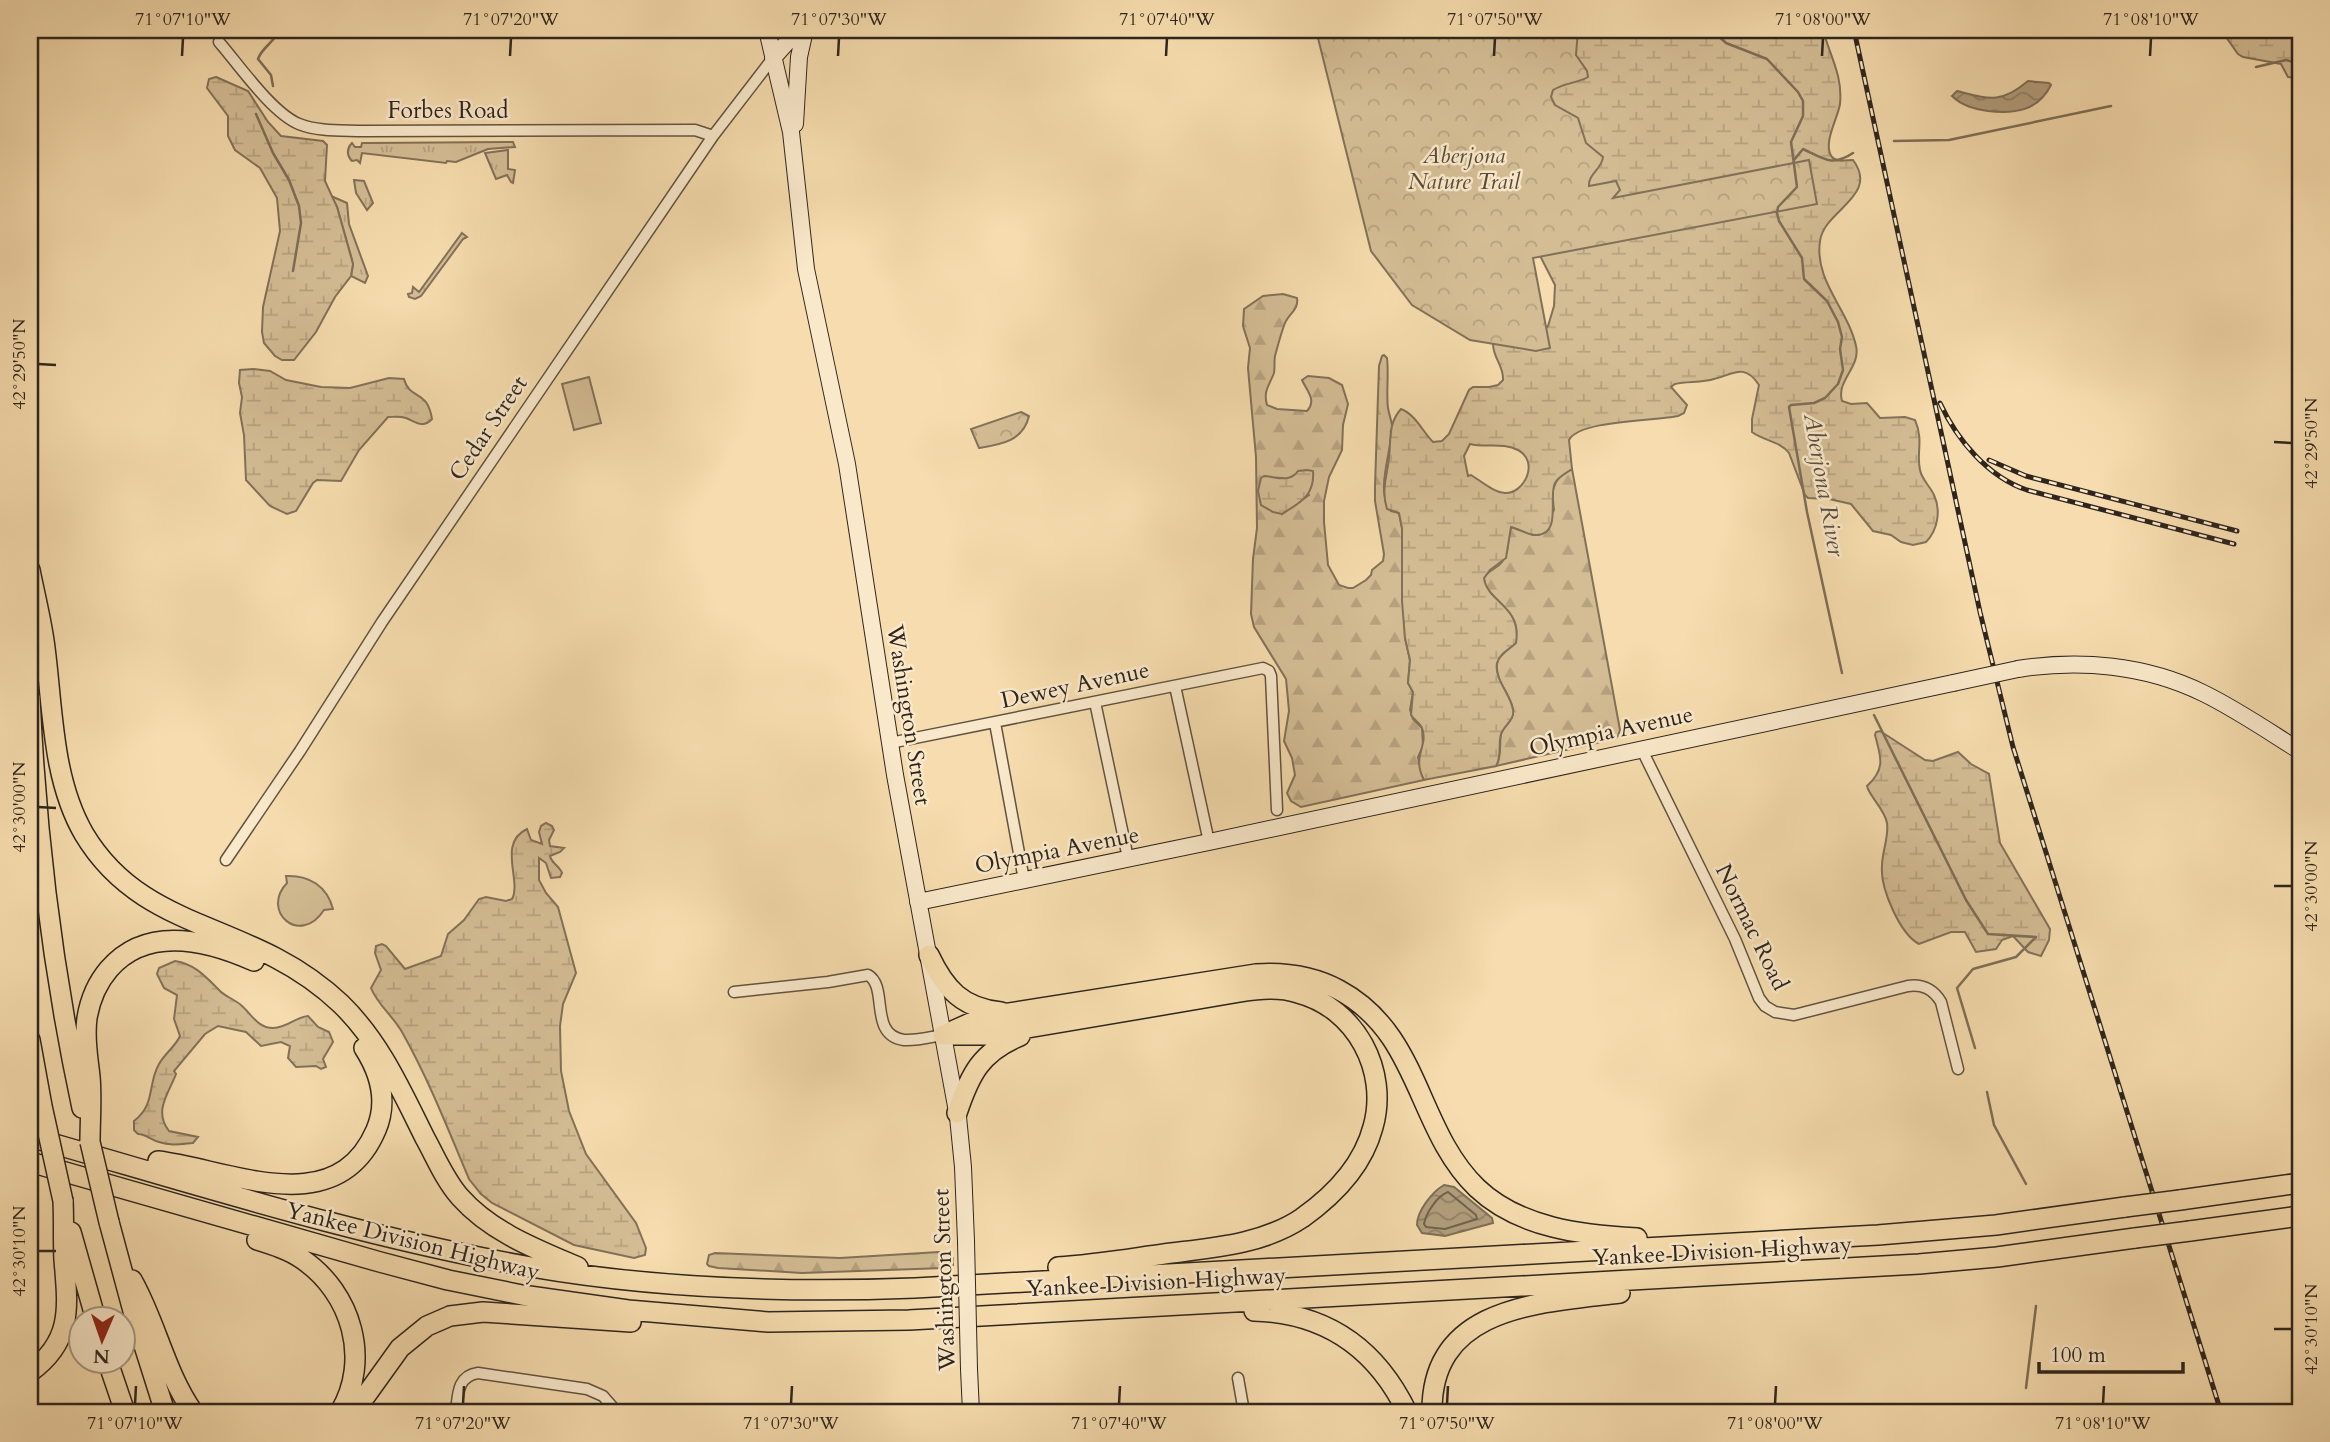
<svg xmlns="http://www.w3.org/2000/svg" width="2330" height="1442" font-family="Cardo,serif">
	<style>
		.grass { fill: url(#grass-tufts); stroke: #827159; stroke-width: 2 }
		.forest { fill: url(#forest-firs); stroke: #827159; stroke-width: 2; fill-rule: evenodd }
		.wetland { fill: url(#wetland-marsh); stroke: #827159; stroke-width: 2; fill-rule: evenodd }
		.park { fill: url(#park-crowns); stroke: #827159; stroke-width: 2 }
		.garden { fill: #d4bd95; stroke: #827159; stroke-width: 2 }
		.water { fill: url(#water-waves); stroke: #7e6e57; stroke-width: 2 }
		.lines { fill: none; stroke-linecap: round; stroke-linejoin: round }
		.shore { stroke: #70624d; stroke-width: 2 }
		.stream { stroke: #7e6e57; stroke-width: 2.5 }
		.street-casing { stroke: #615341; stroke-width: 13 }
		.secondary-casing { stroke: #2f251d; stroke-width: 18 }
		.highway-casing { stroke: #2f251d; stroke-width: 22 }
		.street { stroke: #f9e8ca; stroke-width: 10 }
		.secondary { stroke: #f9e8ca; stroke-width: 16 }
		.highway { stroke: #f6dcae; stroke-width: 19 }
		.rail-casing { stroke: #2f251d; stroke-width: 5 }
		.rail { stroke: #f9e8ca; stroke-width: 2.5; stroke-dasharray: 8; stroke-linecap: butt }
		.secondary-bridge-casing { stroke: #2f251d; stroke-width: 18; stroke-linecap: butt }
		.highway-bridge-casing { stroke: #2f251d; stroke-width: 22; stroke-linecap: butt }
		.secondary-bridge { stroke: #f9e8ca; stroke-width: 16 }
		.highway-bridge { stroke: #f6dcae; stroke-width: 19 }
		.ticks { fill: none; stroke: #2f251d; stroke-width: 2.5 }
		.labels { text-anchor: middle; dominant-baseline: central; stroke-width: 5; stroke-linejoin: round; paint-order: stroke }
		.street-label { font-size: 23px; fill: #2f251d; stroke: #f9e8ca }
		.park-label { font-size: 23px; font-style: italic; fill: #584b3b; stroke: #f9e8ca }
		.water-label { font-size: 24px; font-style: italic; fill: #5d4f3f; stroke: #f9e8ca }
		.neatline { fill: none; stroke: #2f251d; stroke-width: 2.5 }
		.ticks-label { font-size: 18px; text-anchor: middle; fill: #2f251d }
	</style>
	<defs>
		<pattern id="grass-tufts" width="24" height="20" patternUnits="userSpaceOnUse" patternTransform="scale(1.75)"><rect width="24" height="20" fill="#d4bd95"/><path d="M3 7l-1-3M5 7V3M7 7l1-3M15 17l-1-3M17 17v-4M19 17l1-3" fill="none" stroke="#b6a280"/></pattern>
		<pattern id="forest-firs" width="22" height="20" patternUnits="userSpaceOnUse" patternTransform="scale(1.75)"><rect width="22" height="20" fill="#d4bd95"/><path d="M5 1l3.5 6h-7zM16 11l3.5 6h-7z" fill="#b6a280"/></pattern>
		<pattern id="wetland-marsh" width="20" height="14" patternUnits="userSpaceOnUse" patternTransform="scale(1.75)"><rect width="20" height="14" fill="#d4bd95"/><path d="M1 5h8M5 5V1M11 12h8M15 12V8" fill="none" stroke="#b6a280"/></pattern>
		<pattern id="park-crowns" width="20" height="18" patternUnits="userSpaceOnUse" patternTransform="scale(1.75)"><rect width="20" height="18" fill="#d4bd95"/><path d="M2 6a3 3 0 1 1 6 0M12 15a3 3 0 1 1 6 0" fill="none" stroke="#b6a280"/></pattern>
		<pattern id="water-waves" width="16" height="10" patternUnits="userSpaceOnUse" patternTransform="scale(1.75)"><rect width="16" height="10" fill="#b29e7d"/><path d="M0 5q4-4 8 0t8 0" fill="none" stroke="#918166"/></pattern>
	</defs>
	<rect width="100%" height="100%" fill="#f6dcae"/>
	<filter id="stains"><feTurbulence type="fractalNoise" baseFrequency=".00286" numOctaves="4"/><feColorMatrix values="0 0 0 0 .2 0 0 0 0 .09 0 0 0 0 .02 0 0 0 .5 -.17"/></filter>
	<radialGradient id="worn" r=".72"><stop offset=".6" stop-color="#630" stop-opacity="0"/><stop offset="1" stop-color="#630" stop-opacity=".3"/></radialGradient>
	<path class="grass" d="M507,142H513L515,147L488,149L456,162L447,161L446,163L362,153L360,163L357,160L352,161C347,156 346,149 352,143L355,147H361L362,143H367Z
		M508,150V169L515,170L513,183L511,182L507,175L496,179L485,153Z
		M354,180L364,181L373,203L367,210L356,193Z
		M331,196L347,203L349,224L368,276L365,283L351,276L353,264L351,256L337,207Z
		M462,233L467,237L463,239L421,296L415,299L409,297L408,294L412,293L413,287L419,292Z"/>
	<path class="forest" d="M1283,294L1297,298C1299,310 1289,313 1285,323C1281,333 1278,345 1275,356C1274,361 1275,368 1274,373C1269,386 1263,391 1267,405L1277,409L1307,411C1317,400 1307,391 1302,380L1308,376L1329,378L1342,385L1348,404L1343,425L1342,450L1329,477L1324,501V522L1328,565L1339,585L1348,588H1353L1366,580L1371,575L1372,570L1383,561L1384,554L1375,501V486L1379,366L1382,356L1384,355L1387,358C1389,375 1386,392 1388,408C1389,414 1391,419 1392,425C1393,449 1374,491 1391,511L1399,513L1402,528L1405,638L1410,660L1408,683L1413,692L1410,710L1413,719L1422,728L1423,746L1418,757L1424,780L1301,807L1291,801L1287,793L1295,775L1292,758L1284,741L1289,711L1286,679L1254,627L1251,614L1253,559L1257,528L1256,457L1248,368L1250,348L1243,326L1244,309L1263,296ZM1295,475L1309,495L1282,514L1279,478L1287,479Z
		M1572,469L1620,730L1618,736L1614,739L1496,766C1502,757 1499,745 1501,734C1504,725 1514,721 1513,710C1511,695 1495,681 1497,664C1499,648 1520,649 1516,627C1512,606 1485,596 1484,578C1489,569 1497,569 1502,562C1510,552 1507,537 1511,527L1533,535H1539L1554,510L1552,492L1556,482L1561,475Z
		M939,1252L949,1253L953,1258V1265L944,1268L802,1273L718,1268L709,1266L707,1264L709,1255L715,1253L840,1258Z"/>
	<path class="wetland" d="M1515,30H1823C1830,56 1843,76 1840,104C1838,118 1822,144 1832,157C1837,163 1846,160 1853,160C1880,196 1824,210 1820,241C1814,281 1848,309 1856,346C1861,367 1836,380 1842,401L1851,404L1867,403L1880,418L1905,417L1915,420C1924,441 1916,453 1920,470C1922,480 1930,486 1934,495C1941,510 1938,530 1926,542L1913,545L1901,542L1891,535L1873,531L1851,504L1829,499L1808,498L1805,495L1789,453C1780,441 1764,441 1752,432V419L1759,385C1744,362 1732,375 1714,379C1702,383 1687,381 1675,384L1671,387L1687,405L1684,413L1678,416C1656,421 1579,420 1569,440L1572,469C1565,474 1559,476 1555,483C1548,496 1562,534 1537,535C1529,536 1520,529 1511,527L1506,558L1490,570L1484,578C1487,603 1522,605 1516,643C1510,649 1499,654 1497,663C1494,680 1511,694 1513,710C1515,720 1504,725 1501,734C1498,745 1502,756 1496,766L1424,780C1411,756 1429,746 1422,728C1420,723 1414,720 1411,715L1413,692L1408,683L1410,660L1405,638L1402,601V528L1399,513L1387,509C1381,490 1387,476 1389,458C1391,440 1388,423 1401,409C1415,414 1423,432 1433,442L1442,441L1449,434L1469,390L1473,387H1489L1498,385L1503,380C1504,366 1493,358 1493,344L1542,333L1548,326L1554,306L1555,285L1535,246ZM1470,444C1486,448 1503,442 1518,450C1540,462 1524,494 1505,493C1493,492 1481,481 1471,475L1468,476L1464,456Z
		M2221,30H2294L2300,45V78L2288,77L2281,64L2243,57L2238,54Z
		M216,77L248,91L268,122L281,136L323,141L327,145L325,181L337,207L353,264L351,276L335,297L316,332L294,360H282L275,356L264,343L262,332L263,307L280,231L277,198L260,168L235,150L228,136V116L207,88L209,79Z
		M253,369L270,371L286,380L321,387L350,388L389,378L404,379C410,401 427,388 432,419C423,429 416,422 406,418C400,416 394,417 388,417L359,450L341,481L317,480L313,483L296,511L287,514L270,506L246,480L244,435L240,413L242,397L239,383L240,370Z
		M1307,470L1313,471C1315,495 1301,502 1282,514L1273,512L1261,505L1258,491L1261,478L1264,476C1277,477 1290,483 1298,471Z
		M1880,731L1925,760L1933,761L1958,752L1971,764L1989,774L2000,843L2050,929L2049,940L2041,956L2028,952L2013,936L2002,940L1996,949L1976,952L1965,932H1951L1919,944C1900,934 1880,888 1882,866C1882,852 1889,837 1887,823C1885,811 1873,800 1868,789L1867,786C1886,769 1881,757 1875,735L1876,732Z
		M546,823L552,826L554,830L549,840L550,846L564,848L560,852L550,856C551,863 559,865 562,873L560,877L551,878L546,863L539,858V880L546,893L558,907L576,973L563,1004L560,1026L561,1071L569,1111L586,1154L636,1223L646,1248L645,1255L634,1258L574,1245L492,1203L481,1194L469,1179C448,1129 428,1078 402,1032C393,1016 377,1004 371,988L381,970L375,953L376,946L382,944L386,946L405,969L441,956L448,934L464,920L479,899L486,897L506,901L512,899C522,881 497,843 527,829L531,840L542,844L539,832L541,826Z
		M175,961C195,964 206,977 220,991C226,997 236,1000 242,1006C252,1015 258,1028 273,1028C288,1028 295,1017 308,1016L318,1027L329,1032L333,1042L323,1059L326,1067L321,1069L316,1066L296,1067L288,1058L290,1046L281,1042L261,1046L246,1032L218,1026L205,1034L174,1071L176,1074C169,1093 153,1111 169,1131L198,1137L193,1143C181,1144 171,1146 159,1142C151,1140 146,1134 138,1134L134,1130V1121C156,1104 147,1085 159,1064C165,1053 175,1047 180,1036L174,1019L177,995L164,988L157,974L159,968Z"/>
	<path class="park" d="M1316,30H1578L1576,55L1587,71L1588,77C1578,83 1564,83 1553,90L1551,97L1555,105L1578,118L1586,143L1603,157C1602,169 1588,174 1589,186L1616,181L1620,190L1613,198L1809,160L1817,204L1533,258L1550,348L1536,351L1470,340L1412,305L1371,251Z
		M1021,412L1029,416C1023,441 1002,444 979,448L971,429Z"/>
	<path class="garden" d="M589,377L601,423L574,430L562,384Z
		M286,876C309,875 327,886 333,909L324,910C300,947 260,911 287,883Z"/>
	<path class="water" d="M2028,81L2049,83L2051,85C2038,111 2015,114 1988,111C1975,109 1962,106 1952,96L1957,91C1989,99 2001,104 2028,81Z
		M1444,1185L1454,1187L1492,1218L1493,1223L1445,1236L1422,1233L1417,1225C1417,1211 1432,1192 1444,1185Z"/>
	<g class="lines">
		<path class="shore" d="M1448,1192L1476,1215L1477,1219L1445,1229L1426,1227L1424,1224C1426,1213 1437,1196 1448,1192Z"/>
		<path class="stream" d="M1712,30L1726,43L1767,59L1798,92L1803,101V116L1791,142L1797,187L1778,207L1777,213L1779,221L1802,258L1804,279L1827,301L1838,322L1842,337L1840,349L1843,370L1838,384L1825,398L1814,403L1791,405L1789,407L1807,512L1842,673
			M2256,67L2286,60L2300,64
			M273,86L271,75L258,59C262,47 275,42 279,30
			M256,114L273,153L289,180L299,206L301,223L293,271
			M1894,141L1949,140L2111,106
			M1794,160L1803,149C1824,159 1832,167 1853,153
			M1874,715L1966,900L1988,934L2036,937L2016,957L1973,969L1957,988L1975,1048
			M1987,1092L1994,1125L2026,1184
			M2026,1388L2036,1306"/>
		<g class="street-casing">
			<path id="street" d="M219,42C239,65 272,113 299,124C319,132 343,130 364,131L695,130L713,136
				M1175,686L1209,842
				M1095,702L1128,858
				M995,723L1024,880
				M890,743L1263,668L1269,671L1271,676L1277,810
				M1641,748L1735,939L1759,998L1765,1006L1775,1012L1794,1015L1908,986C1923,984 1933,989 1941,1002L1958,1069
				M226,860L300,751L382,622L713,136L773,58
				M734,992L828,982L868,975C889,987 868,1035 904,1040C916,1041 931,1037 943,1035
				M1238,1378L1244,1412
				M456,1412C458,1395 457,1376 478,1373L587,1389L603,1396L617,1412"/>
		</g>
		<g class="secondary-casing">
			<path id="secondary" d="M767,30L791,132L806,269L847,464L895,775L958,1117L963,1167L966,1241
				M773,58L798,30
				M795,124L799,57L805,30
				M2018,669C2080,659 2146,665 2203,693C2236,709 2268,731 2300,751
				M918,902L1209,842L1953,683
				M969,1369L971,1412
				M2048,1412H2095"/>
		</g>
		<g class="highway-casing">
			<path id="highway" d="M30,570C35,596 42,622 45,648C53,709 52,779 84,834C130,911 203,920 276,958C299,970 322,986 341,1004C380,1042 401,1090 425,1138C436,1158 445,1180 460,1197C491,1232 536,1249 578,1267
				M30,697C36,835 53,973 82,1108
				M929,955C945,989 962,1008 1001,1012
				M948,1033L977,1020L996,1015L1256,974C1285,972 1313,976 1339,990C1421,1034 1416,1129 1477,1188C1519,1228 1582,1235 1637,1238
				M943,1035H986L1240,992C1260,989 1279,987 1298,993C1356,1008 1389,1071 1373,1127C1363,1165 1333,1196 1302,1218C1262,1245 1210,1248 1164,1254C1128,1259 1093,1265 1058,1267
				M30,1040L42,1106
				M957,1113C970,1074 981,1052 1020,1036
				M30,1137C195,1184 360,1237 531,1267C658,1289 786,1293 915,1288L1878,1235L1996,1225L2125,1207
				M90,1142C90,1121 92,1098 90,1077C88,1057 84,1039 87,1018C90,1000 97,983 109,969C147,925 207,940 254,961
				M158,1161C230,1170 336,1223 376,1130C388,1102 380,1073 364,1048
				M30,1162L380,1262L448,1280L522,1295L628,1310L768,1322L909,1320L1919,1264L1997,1257L2135,1238
				M2180,1200L2300,1183
				M109,1222L133,1311L165,1412
				M2190,1231L2300,1216
				M71,1232L96,1320
				M257,1240C273,1245 289,1250 302,1259C352,1293 371,1360 340,1412
				M132,1280C156,1322 165,1372 193,1412
				M1254,1311C1326,1313 1376,1348 1407,1412
				M108,1362L125,1412
				M30,1372C73,1341 68,1307 64,1260C63,1241 64,1220 63,1201
				M354,1412L400,1348L427,1326L450,1316L483,1312L631,1322
				M1432,1412C1431,1305 1541,1303 1620,1293"/>
		</g>
		<use href="#street" class="street"/>
		<use href="#secondary" class="secondary"/>
		<use href="#highway" class="highway"/>
		<g class="rail-casing">
			<path id="rail" d="M1854,30L1980,612L2013,747L2221,1412
				M1940,403C1957,440 1988,477 2027,490L2234,544
				M1989,460L2026,476L2237,531"/>
		</g>
		<use href="#rail" class="rail"/>
		<g class="secondary-bridge-casing">
			<path id="secondary-bridge" d="M1953,683L2018,669
				M966,1241L969,1369"/>
		</g>
		<g class="highway-bridge-casing">
			<path id="highway-bridge" d="M42,1106L63,1201
				M90,1142L109,1222
				M2125,1207L2180,1200
				M2135,1238L2190,1231"/>
		</g>
		<use href="#secondary-bridge" class="secondary-bridge"/>
		<use href="#highway-bridge" class="highway-bridge"/>
	</g>
	<path class="ticks" d="M182,56L183,38M510,56L511,38M838,56L839,38M1166,56L1167,38M1494,56L1495,38M1822,56L1823,38M2150,56L2151,38M38,364L56,365M2274,442L2292,443M38,807L56,808M2274,886H2292M38,1251H56M2274,1329H2292M135,1404L136,1386M463,1404L464,1386M791,1404L792,1386M1119,1404L1120,1386M1447,1404L1448,1386M1775,1404L1776,1386M2103,1404L2104,1386"/>
	<g class="labels">
		<g class="street-label">
			<text x="448" y="110">Forbes Road</text>
			<text transform="translate(488 428) rotate(-56)">Cedar Street</text>
			<text transform="translate(1075 685) rotate(-12)">Dewey Avenue</text>
			<text transform="translate(909 715) rotate(81)">Washington Street</text>
			<text transform="translate(1611 731) rotate(-12)">Olympia Avenue</text>
			<text transform="translate(1057 850) rotate(-11)">Olympia Avenue</text>
			<text transform="translate(1752 927) rotate(64)">Normac Road</text>
			<text transform="translate(413 1241) rotate(14)">Yankee Division Highway</text>
			<text transform="translate(1722 1251) rotate(-3)">Yankee Division Highway</text>
			<text transform="translate(944 1280) rotate(-92)">Washington Street</text>
			<text transform="translate(1156 1282) rotate(-3)">Yankee Division Highway</text>
		</g>
		<g class="park-label">
			<text x="1464" y="155">Aberjona<tspan x="1464" dy="26">Nature Trail</tspan></text>
		</g>
		<g class="water-label">
			<text transform="translate(1824 485) rotate(80)">Aberjona River</text>
		</g>
	</g>
	<rect width="2330" height="1442" fill="none" stroke="#f6dcae" stroke-width="77"/>
	<g transform="translate(102 1340) rotate(182)"><circle r="33" fill="#f9e8ca" stroke="#a89a85" stroke-width="2"/>
	<path d="M0-5L12 26L0 18L-12 26Z" fill="#8f2418"/>
	<text y="-10" font-size="19" font-weight="bold" text-anchor="middle" fill="#2f251d">N</text>
	</g>
	<path d="M2039 1362v10h144v-10" fill="none" stroke="#2f251d" stroke-width="3.5"/>
	<text x="2050" y="1362" font-size="21" fill="#2f251d" stroke="#f9e8ca" stroke-width="5" paint-order="stroke">100 m</text>
	<rect x="38" y="38" width="2254" height="1366" class="neatline"/>
	<g class="ticks-label">
		<text x="183" y="25">71°07'10"W</text>
		<text x="511" y="25">71°07'20"W</text>
		<text x="839" y="25">71°07'30"W</text>
		<text x="1167" y="25">71°07'40"W</text>
		<text x="1495" y="25">71°07'50"W</text>
		<text x="1823" y="25">71°08'00"W</text>
		<text x="2151" y="25">71°08'10"W</text>
		<text transform="translate(19 364) rotate(-90)" y="6">42°29'50"N</text>
		<text transform="translate(2311 443) rotate(-90)" y="6">42°29'50"N</text>
		<text transform="translate(19 807) rotate(-90)" y="6">42°30'00"N</text>
		<text transform="translate(2311 886) rotate(-90)" y="6">42°30'00"N</text>
		<text transform="translate(19 1251) rotate(-90)" y="6">42°30'10"N</text>
		<text transform="translate(2311 1329) rotate(-90)" y="6">42°30'10"N</text>
		<text x="135" y="1429">71°07'10"W</text>
		<text x="463" y="1429">71°07'20"W</text>
		<text x="791" y="1429">71°07'30"W</text>
		<text x="1119" y="1429">71°07'40"W</text>
		<text x="1447" y="1429">71°07'50"W</text>
		<text x="1775" y="1429">71°08'00"W</text>
		<text x="2103" y="1429">71°08'10"W</text>
	</g>
	<rect width="100%" height="100%" filter="url(#stains)"/>
	<rect width="100%" height="100%" fill="url(#worn)"/>
</svg>
